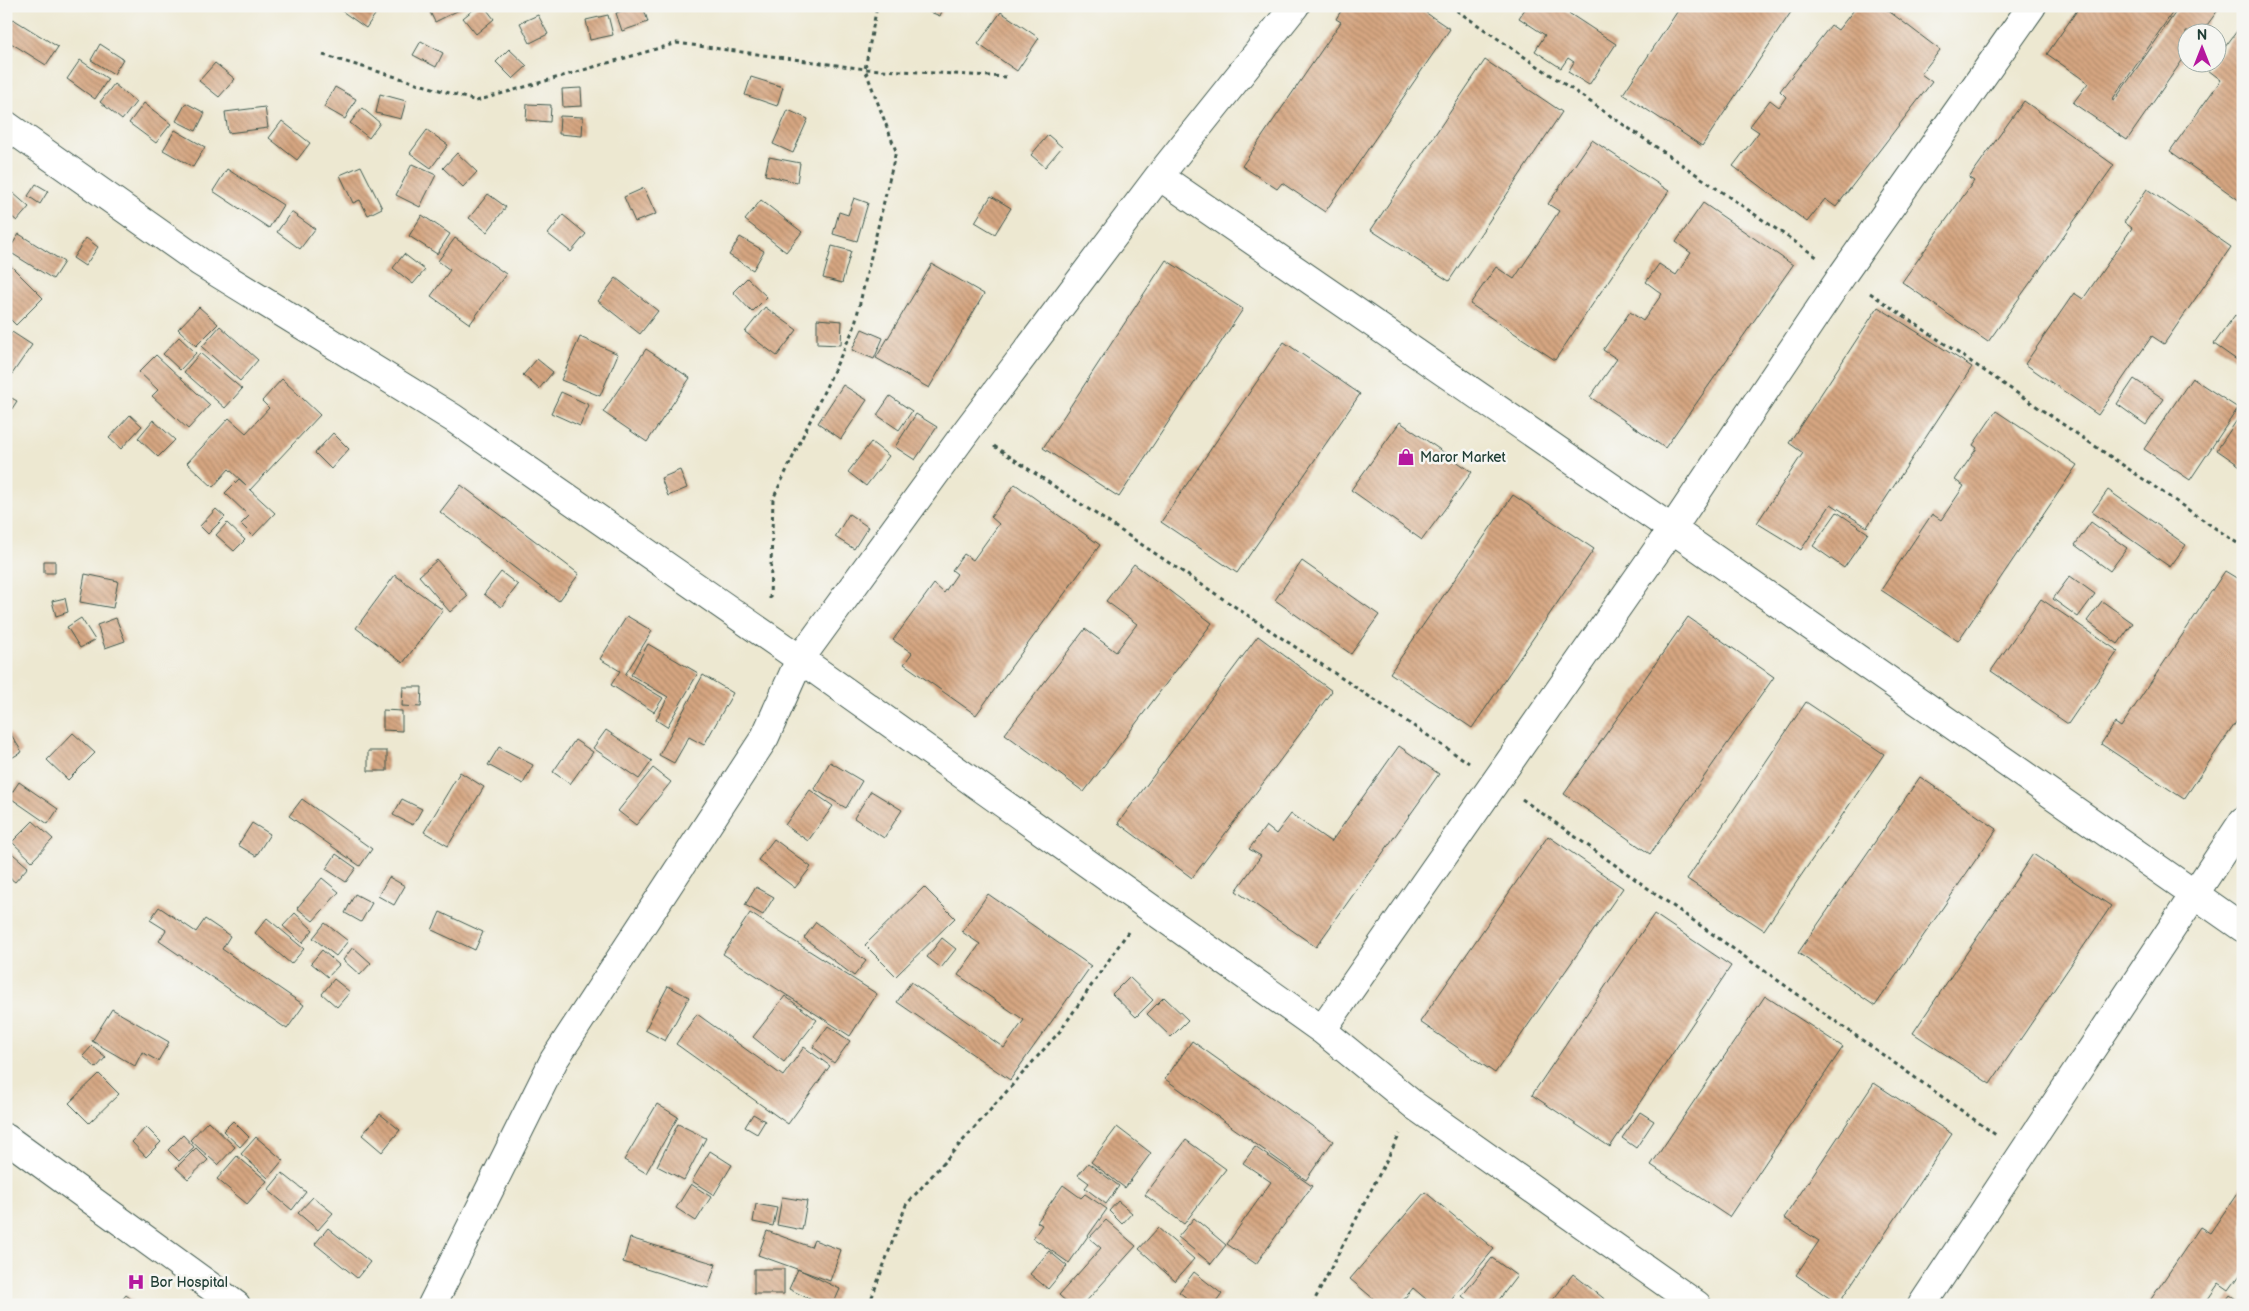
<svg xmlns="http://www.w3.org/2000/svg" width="2249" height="1311" font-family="'Balsamiq Sans',sans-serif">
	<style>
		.building { fill: url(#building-back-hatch) }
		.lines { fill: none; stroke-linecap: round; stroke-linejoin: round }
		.minor-casing { stroke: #3e574c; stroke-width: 30 }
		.tertiary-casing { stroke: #3e574c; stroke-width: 30 }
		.path { stroke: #3e574c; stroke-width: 3; stroke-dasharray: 4 4; stroke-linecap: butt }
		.minor { stroke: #fff; stroke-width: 28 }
		.tertiary { stroke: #fff; stroke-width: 28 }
		.labels { text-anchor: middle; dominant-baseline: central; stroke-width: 5; stroke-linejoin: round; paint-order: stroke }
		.poi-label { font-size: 14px; fill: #1f3d34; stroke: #f6f6f2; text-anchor: start }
	</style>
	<defs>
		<pattern id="building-back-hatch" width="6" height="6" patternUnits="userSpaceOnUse" patternTransform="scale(1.25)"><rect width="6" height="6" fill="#d6a681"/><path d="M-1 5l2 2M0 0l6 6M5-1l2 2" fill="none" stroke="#ad886a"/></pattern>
	</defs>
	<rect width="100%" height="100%" fill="#f6f6f2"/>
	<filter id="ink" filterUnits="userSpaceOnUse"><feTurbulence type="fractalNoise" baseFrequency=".02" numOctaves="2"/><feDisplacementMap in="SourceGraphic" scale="10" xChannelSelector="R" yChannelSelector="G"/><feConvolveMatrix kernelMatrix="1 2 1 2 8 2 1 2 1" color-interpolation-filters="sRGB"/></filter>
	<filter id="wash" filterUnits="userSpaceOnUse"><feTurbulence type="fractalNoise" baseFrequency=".0096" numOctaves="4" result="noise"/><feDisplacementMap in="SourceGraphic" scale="20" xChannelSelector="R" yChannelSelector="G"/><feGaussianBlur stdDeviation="1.12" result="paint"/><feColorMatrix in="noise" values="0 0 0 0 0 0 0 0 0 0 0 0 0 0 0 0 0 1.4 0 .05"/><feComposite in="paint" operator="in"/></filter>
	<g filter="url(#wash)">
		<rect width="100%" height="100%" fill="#ede8d1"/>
		<g id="blocks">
			<path class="building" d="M341,6H375L379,9L366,28L339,9Z
				M427,6H467L435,22Z
				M478,6H484L494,19L476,34L463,18Z
				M635,6H643L648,22L622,31L616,13Z
				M920,6H944L940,16L920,8Z
				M1344,6H1416L1450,29L1325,212L1282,183L1277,189L1242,166L1341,22L1336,19Z
				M1527,6H1558L1616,44L1589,85L1568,72L1574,62L1568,58L1561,68L1535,51L1545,35L1519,18Z
				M1681,6H1795L1702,146L1623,94Z
				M1857,6H1882L1940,50L1921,74L1932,82L1836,207L1825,199L1807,222L1733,166L1759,132L1750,126L1770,100L1779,107L1786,97L1780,91L1831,25L1838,30Z
				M2080,6H2177L2112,100L2114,101L2180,6H2221L2202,32H2186V55L2127,140L2073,103L2088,83L2047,54Z
				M1001,12L1039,38L1017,71L978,44Z
				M538,15L548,34L530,43L520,23Z
				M608,15L613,35L590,40L586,20Z
				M13,19L58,47L46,65L6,40V29Z
				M2243,23V203L2170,151L2221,80L2208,70L2216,62V59Z
				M421,41L443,53L436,67L413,55Z
				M100,44L123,59L114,74L91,60Z
				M509,49L527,66L513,79L496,62Z
				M80,60L108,79L95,99L67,79Z
				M1485,60L1562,112L1449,281L1371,230Z
				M215,63L235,79L219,97L199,81Z
				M751,77L783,87L777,106L745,95Z
				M114,84L136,102L122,120L100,102Z
				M335,87L356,99L345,119L324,107Z
				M581,88L582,106L563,107L562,89Z
				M380,94L406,101L401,119L376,113Z
				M2024,101L2114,165L1988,342L1902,282L1974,181L1969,178Z
				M144,103L171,124L156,143L129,123Z
				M186,103L205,113L196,131L176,121Z
				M527,104L551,105L550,122L526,120Z
				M265,107L268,128L228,133L225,112Z
				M362,108L380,123L369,138L350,123Z
				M788,110L808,119L793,153L773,144Z
				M560,116L583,117L582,136L559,134Z
				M282,121L310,143L297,160L269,138Z
				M175,130L205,147L193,167L163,150Z
				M427,130L448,145L431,168L410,153Z
				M1048,135L1062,147L1045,167L1031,155Z
				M1592,140L1669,191L1555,360L1470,304L1496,267L1514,279L1559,211L1548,204Z
				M457,153L477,172L463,187L443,168Z
				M769,157L800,163L797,182L765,175Z
				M412,164L436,175L420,207L396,195Z
				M361,166L382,208L368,215L360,200L353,203L340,175Z
				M227,169L283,205L269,228L213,191Z
				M36,184L48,191L40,204L28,196Z
				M644,188L656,214L635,222L624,197Z
				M2147,189L2231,247L2164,344L2152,336L2098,415L2025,364L2074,293L2083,299L2132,228L2124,222Z
				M13,193L29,207L17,221L6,212V200Z
				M488,194L506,207L487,232L469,218Z
				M991,196L1011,208L995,234L975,222Z
				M854,198L868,203L857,241L833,234L839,212L848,215Z
				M761,200L802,232L786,252L745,220Z
				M1703,203L1793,265L1665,448L1590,397L1617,359L1603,350L1630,312L1643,321L1662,294L1646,282L1659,264L1676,275L1691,253L1676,242Z
				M291,212L315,229L300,249L277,232Z
				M422,215L450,234L437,254L409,236Z
				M563,215L586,234L571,252L548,234Z
				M19,234L64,262L53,279L8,251Z
				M740,237L764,251L753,270L729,255Z
				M86,238L98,247L85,266L73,258Z
				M455,238L506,274L470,324L431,296L450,270L438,261Z
				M832,246L851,251L842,283L823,278Z
				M404,254L425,270L413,284L393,268Z
				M1166,260L1243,309L1119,497L1043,448Z
				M6,261L43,298L16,325L6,315Z
				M932,264L984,294L929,388L876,358Z
				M616,278L658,311L640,334L598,301Z
				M747,278L767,297L752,312L733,292Z
				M199,307L218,324L196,346L178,329Z
				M765,307L797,330L777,356L745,332Z
				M1878,307L1972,367L1867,527L1831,504L1801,550L1757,523L1803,453L1789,443Z
				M2235,315L2243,321L2241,363L2214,344Z
				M817,319L842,321L841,345L817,344Z
				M220,326L258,360L240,381L202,347Z
				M862,329L883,338L874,359L852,350Z
				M12,332L32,345L6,383V341Z
				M179,337L196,353L180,370L163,354Z
				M580,337L618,354L600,396L561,380Z
				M1284,342L1360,394L1237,573L1161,522Z
				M646,349L690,378L647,442L603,412Z
				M200,353L242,389L225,408L184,372Z
				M156,355L210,405L188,429L152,396L158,390L139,372Z
				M537,359L553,372L539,389L523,375Z
				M2192,378L2238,408L2190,480L2144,449Z
				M282,379L320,415L250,490L275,513L253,536L241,524L249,516L225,493L239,479L246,485L229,469L213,487L187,463L229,418L246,433L269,408L262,401Z
				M2134,379L2164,399L2146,425L2117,404Z
				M843,385L867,400L841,439L818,423Z
				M561,392L589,405L580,426L551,413Z
				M6,395L17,401L6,418Z
				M890,396L912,411L899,430L877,415Z
				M1996,411L2077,465L1958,641L1881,590L1932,514L1941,520L1964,486L1955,480L1977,448L1973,445Z
				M916,414L937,427L915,460L895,447Z
				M130,415L142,426L121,449L109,438Z
				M153,420L175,440L158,457L138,438Z
				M2237,420L2243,424V468L2217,450Z
				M1400,422L1472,472L1422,540L1351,490Z
				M333,433L349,449L331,469L315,453Z
				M871,442L889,456L866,486L848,472Z
				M680,470L687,488L668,496L661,478Z
				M1015,484L1100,545L976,715L904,664L912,653L893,640L934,584L944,593L957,574L952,570L964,554L973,560L999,524L991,517Z
				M461,485L579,574L559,601L440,512Z
				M2108,490L2186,545L2170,567L2092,512Z
				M1513,495L1594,549L1472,728L1390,673Z
				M216,509L225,517L208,534L200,526Z
				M1837,512L1868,533L1844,568L1813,546Z
				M849,514L868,527L854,549L835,537Z
				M2091,522L2127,548L2110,571L2075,545Z
				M227,523L245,540L234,551L216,535Z
				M437,560L468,596L450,612L419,576Z
				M44,561H55V573H44Z
				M1302,561L1379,615L1351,654L1275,600Z
				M1134,564L1212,623L1084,792L1005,734L1085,629L1116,652L1137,624L1106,601Z
				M2225,571L2243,582V712L2184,799L2101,744L2115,723L2121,727Z
				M501,572L518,585L501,607L484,594Z
				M85,574L118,581L113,608L80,602Z
				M395,575L443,610L403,663L356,628Z
				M2070,576L2095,594L2078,617L2053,599Z
				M65,598L68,612L56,616L52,601Z
				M2041,599L2118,651L2068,724L1991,671Z
				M2102,601L2133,623L2118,644L2087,621Z
				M627,616L652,631L625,675L663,698L654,712L611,685L620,671L600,659Z
				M1688,617L1774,677L1650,854L1564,794Z
				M81,618L95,640L80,648L67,627Z
				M116,618L125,641L105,648L97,625Z
				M1258,636L1332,691L1192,878L1118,823Z
				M648,644L698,673L667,727L656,720L668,697L631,675Z
				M703,675L733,693L704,745L689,737L674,763L659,755Z
				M403,687H422L421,707L402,706Z
				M1806,702L1884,754L1764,930L1687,879Z
				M383,710L402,711V731L383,730Z
				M606,730L652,761L639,779L593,748Z
				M10,733L22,752L6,761V735Z
				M73,733L95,753L68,780L47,760Z
				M575,740L593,752L570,784L553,772Z
				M1399,746L1439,774L1316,947L1236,891L1261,856L1249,849L1266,826L1276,834L1291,814L1331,842Z
				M499,747L533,765L523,784L488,765Z
				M368,751H387V771H368Z
				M830,762L862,781L846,808L814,789Z
				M653,768L671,782L636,825L618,811Z
				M460,772L484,787L448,846L424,832Z
				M1920,777L1997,829L1875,1006L1798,953Z
				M19,782L58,809L48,824L9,797Z
				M810,790L833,806L808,841L785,825Z
				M871,791L902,810L884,838L854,818Z
				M302,799L372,849L360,866L289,816Z
				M402,799L422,809L413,825L393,815Z
				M33,821L53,839L32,861L12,842Z
				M252,823L270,834L256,856L238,845Z
				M1548,836L1623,888L1495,1073L1420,1022Z
				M774,839L811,867L795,888L758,860Z
				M6,848L28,867L15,882L6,875Z
				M336,854L356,868L346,882L326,869Z
				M2033,854L2111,906L1990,1084L1913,1033Z
				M389,877L405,886L394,905L378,896Z
				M322,878L339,892L313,921L297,908Z
				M756,887L774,897L763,915L745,905Z
				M924,887L955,918L896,976L865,945Z
				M355,894L372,903L361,922L345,913Z
				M988,894L1091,966L1010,1080L897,1002L911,982L1004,1048L1024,1020L958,975L980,944L962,932Z
				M159,907L196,932L205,919L230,936L222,949L304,1005L287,1029L159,941L166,930L150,920Z
				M440,912L483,932L475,950L432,930Z
				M295,913L313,930L302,943L283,926Z
				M750,913L877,994L850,1036L723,954Z
				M1654,914L1731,966L1610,1147L1532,1095Z
				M267,918L304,949L291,964L255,933Z
				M816,922L866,961L854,976L804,938Z
				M325,923L348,941L336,956L313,938Z
				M942,938L956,949L941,968L927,957Z
				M353,947L371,963L360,975L343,960Z
				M322,950L339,965L328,977L311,963Z
				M1129,977L1153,1000L1136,1017L1112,994Z
				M334,979L350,992L337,1007L322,994Z
				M668,986L689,997L665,1041L645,1030Z
				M785,996L817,1020L784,1062L753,1037Z
				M1765,996L1843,1047L1729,1217L1651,1165Z
				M1164,997L1188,1020L1171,1037L1147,1014Z
				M112,1009L169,1042L158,1061L142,1052L135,1066L92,1041Z
				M697,1014L783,1076L804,1047L830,1066L788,1124L676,1044Z
				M828,1026L850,1041L834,1063L813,1047Z
				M1192,1041L1333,1141L1306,1180L1165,1079Z
				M92,1046L106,1057L96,1068L83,1056Z
				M99,1074L119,1094L89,1123L69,1103Z
				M1874,1083L1952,1134L1838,1304L1796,1275L1819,1241L1784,1218Z
				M657,1104L678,1117L646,1173L624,1160Z
				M1640,1112L1654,1121L1636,1148L1622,1138Z
				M380,1114L400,1130L382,1152L362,1135Z
				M753,1114L765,1121L757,1134L745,1127Z
				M208,1121L235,1147L218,1165L190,1140Z
				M233,1121L249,1137L240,1147L223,1131Z
				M678,1124L706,1138L684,1180L657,1166Z
				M146,1127L161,1142L146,1157L132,1142Z
				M1117,1127L1151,1153L1125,1188L1091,1162Z
				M183,1135L194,1147L179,1161L168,1150Z
				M256,1137L283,1160L268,1178L241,1154Z
				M1186,1140L1226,1169L1184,1224L1145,1195Z
				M1255,1147L1312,1186L1256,1264L1227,1244L1271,1182L1243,1163Z
				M196,1148L208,1160L188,1179L176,1168Z
				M710,1151L732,1165L714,1195L692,1181Z
				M237,1156L267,1181L247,1204L217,1179Z
				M1088,1163L1119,1186L1106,1204L1085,1188L1089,1183L1078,1175Z
				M282,1173L306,1192L292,1210L268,1190Z
				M691,1184L711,1197L696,1221L676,1208Z
				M1063,1185L1081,1198L1085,1194L1107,1209L1069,1263L1033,1238L1042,1225L1037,1222Z
				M2243,1185V1271L2229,1290L2219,1283L2204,1305H2147L2200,1227L2210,1233Z
				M1425,1192L1494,1249L1447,1305H1433L1413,1288L1399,1305H1381L1350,1279Z
				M313,1197L333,1213L318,1230L298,1213Z
				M782,1197L807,1201L802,1230L777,1225Z
				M1118,1201L1132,1213L1122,1224L1109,1211Z
				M756,1204L777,1208L773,1226L753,1222Z
				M1194,1218L1226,1245L1211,1264L1178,1237Z
				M1106,1220L1136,1246L1083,1305H1070L1059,1295L1101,1248L1089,1238Z
				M328,1228L370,1262L357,1278L315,1244Z
				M1158,1228L1194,1259L1175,1281L1139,1249Z
				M767,1231L811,1247L814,1240L841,1250L830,1281L758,1255Z
				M630,1238L716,1264L708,1288L623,1262Z
				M1049,1251L1067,1266L1048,1289L1030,1274Z
				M1492,1258L1517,1276L1495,1305H1473L1462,1296Z
				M754,1269H784V1294H754Z
				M798,1269L840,1289L833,1305H822L789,1289Z
				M1194,1272L1222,1294L1214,1305H1196L1179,1292Z
				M1573,1274L1612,1305H1549Z
				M126,1295L139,1305H118Z
				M2230,1295L2243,1304V1305H2223Z"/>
		</g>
	</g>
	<g filter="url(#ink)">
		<use href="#blocks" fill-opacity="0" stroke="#3e574c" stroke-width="1"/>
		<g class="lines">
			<g class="minor-casing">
				<path id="minor" d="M6,125L200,262L453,418L800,659L1322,1030L1415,1106L1697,1305
					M1159,176L1672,529L2243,928
					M1322,1030L1672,529L1843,274L2032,6
					M6,1138L236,1305
					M432,1305L554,1060L765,737L800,659L968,429L1159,176L1295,6"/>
			</g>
			<g class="tertiary-casing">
				<path id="tertiary" d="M1922,1305L2243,821"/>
			</g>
			<path class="path" d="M1450,6L1817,257
				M323,55L476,101L677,43L865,69L1007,77
				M1870,293L2243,547
				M994,446L1469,763
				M770,599L773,499L854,328L896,151L865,69L877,6
				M1522,799L1996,1135
				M869,1305L906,1205L1061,1030L1128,932
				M1312,1305L1400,1134"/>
			<use href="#minor" class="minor"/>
			<use href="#tertiary" class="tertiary"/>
		</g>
	</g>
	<defs>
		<g id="shop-bare" transform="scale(1.35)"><path d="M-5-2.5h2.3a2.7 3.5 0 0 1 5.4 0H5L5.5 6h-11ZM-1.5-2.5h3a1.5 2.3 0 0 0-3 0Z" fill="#b5179e" stroke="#f6f6f2" stroke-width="2.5" paint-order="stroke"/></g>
		<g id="hospital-bare" transform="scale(1.35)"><path d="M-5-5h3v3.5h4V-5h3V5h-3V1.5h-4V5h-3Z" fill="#b5179e" stroke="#f6f6f2" stroke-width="2.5" paint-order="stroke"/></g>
	</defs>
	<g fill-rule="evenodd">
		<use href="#shop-bare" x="1406" y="457"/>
		<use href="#hospital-bare" x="136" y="1282"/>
	</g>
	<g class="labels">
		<g class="poi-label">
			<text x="1420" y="457">Maror Market</text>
			<text x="150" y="1282">Bor Hospital</text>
		</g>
	</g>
	<rect width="2249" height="1311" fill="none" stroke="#f6f6f2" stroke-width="25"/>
	<g transform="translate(2202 48)"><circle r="24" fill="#f6f6f2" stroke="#a0aca6"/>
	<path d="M0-4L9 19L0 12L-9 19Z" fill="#b5179e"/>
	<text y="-8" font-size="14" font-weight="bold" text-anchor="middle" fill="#1f3d34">N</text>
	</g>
</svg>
